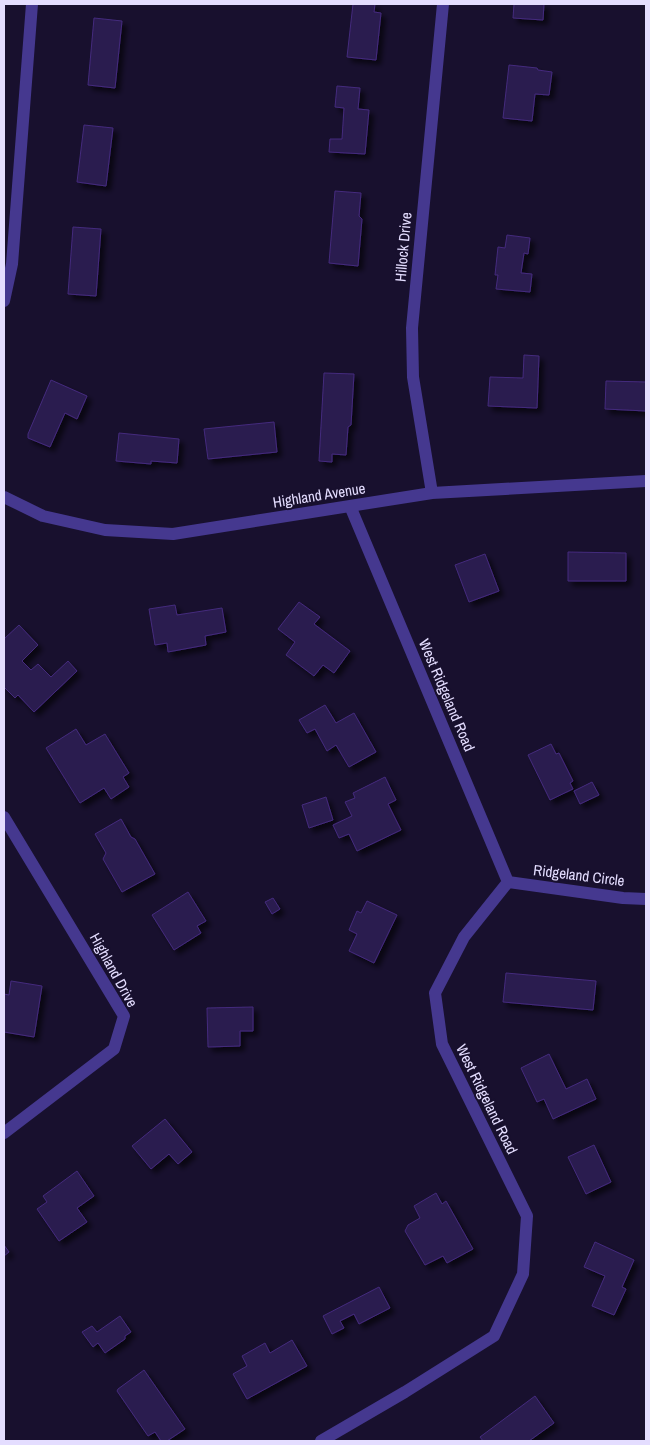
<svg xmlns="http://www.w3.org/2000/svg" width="650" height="1445" font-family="'Archivo Narrow',sans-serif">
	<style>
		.building { fill: #2b1b50; stroke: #442b7d; filter: url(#shadow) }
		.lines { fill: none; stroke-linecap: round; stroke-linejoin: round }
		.minor { stroke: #45388f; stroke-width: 12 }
		.labels { text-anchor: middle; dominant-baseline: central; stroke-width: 4; stroke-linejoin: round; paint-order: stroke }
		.street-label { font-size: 15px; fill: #e4ddff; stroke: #18102e }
	</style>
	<defs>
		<filter id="shadow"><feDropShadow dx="4.5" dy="4.5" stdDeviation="2.5" flood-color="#0009"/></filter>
	</defs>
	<rect width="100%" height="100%" fill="#18102e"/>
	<path class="building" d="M353,4H375L374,12L381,13L376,60L347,57Z
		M514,4H544L543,20L513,18Z
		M94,18L122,21L115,88L88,85Z
		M509,65L537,68L538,70L552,72L549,95L535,94L532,121L503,118Z
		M337,86L360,88L358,109L369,110L365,154L329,152L330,139H342L344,108L335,107Z
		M84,125L113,128L106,186L77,182Z
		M335,191L361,193L359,216L362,219L358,266L329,263Z
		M73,227L101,229L96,296L68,294Z
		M507,235L530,238L528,254L524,253L521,273L532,274L530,292L496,289L498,275H495L498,247L505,248Z
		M524,355L539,356L537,408L488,406L490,377L523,378Z
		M324,373L354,374L351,425L348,427L346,455L332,454V462L319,461Z
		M51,380L87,396L77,419L65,413L50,447L28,438V434Z
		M606,381L646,382V411L605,409Z
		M274,422L277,452L208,459L204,429Z
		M119,433L179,439L177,463L151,461V464L116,461Z
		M568,552L626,553V581H568Z
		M485,554L499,591L469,602L455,565Z
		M299,602L320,617L314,624L350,651L334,673L323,665L314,676L286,655L295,642L278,629Z
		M175,605L177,615L222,608L226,632L205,636L206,645L168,652L167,643L155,645L149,609Z
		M19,625L38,645L22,661L31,670L38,664L51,677L68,661L77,671L34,712L18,695L15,698L4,687V639Z
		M325,705L336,723L354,713L376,752L349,767L336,745L327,751L315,729L307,733L299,720Z
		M76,729L86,745L105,734L129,773L123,777L129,787L111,799L104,788L80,803L46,748Z
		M551,744L556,754L559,753L573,781L570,783L573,789L550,800L528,755Z
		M385,777L396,800L388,804L401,830L357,851L349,834L339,838L333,825L352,816L345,802L355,798L353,793Z
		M592,782L599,795L580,804L574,791Z
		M326,797L333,820L309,828L302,805Z
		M121,819L131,837L135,839L155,874L122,892L103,859L106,853L95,834Z
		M188,892L206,921L197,926L201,933L174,950L152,915Z
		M273,898L280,909L272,914L265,902Z
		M367,901L397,915L374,963L349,951L357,934L349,930L357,911L361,913Z
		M506,973L596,981L593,1010L503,1002Z
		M11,981L42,986L34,1037L4,1032V994L9,995Z
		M253,1007V1031H240V1046L208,1047L207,1008Z
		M549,1054L566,1089L587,1079L596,1099L553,1119L544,1099L537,1102L521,1068Z
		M165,1119L192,1152L178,1164L169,1154L151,1169L132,1146Z
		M594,1145L611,1182L586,1194L568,1157Z
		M77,1171L94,1196L77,1208L87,1222L59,1241L37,1209L47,1202L43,1196Z
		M436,1193L442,1204L446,1201L473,1249L447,1263L443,1256L425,1265L405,1231L408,1225L420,1218L414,1206Z
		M595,1242L634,1260L622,1287L626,1289L614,1315L592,1306L605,1276L584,1267Z
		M4,1245L9,1252L4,1256Z
		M379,1287L390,1308L359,1324L354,1314L340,1321L344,1328L332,1334L323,1316Z
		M120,1316L131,1332L125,1336V1339L105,1353L98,1343L93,1347L82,1332L92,1326L97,1332Z
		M292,1340L307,1366L247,1399L233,1374L247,1366L242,1356L265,1343L270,1353Z
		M144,1370L185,1429L167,1441H161L155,1432L148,1436L117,1391L118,1389Z
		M535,1396L554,1423L529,1441H483L480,1437Z"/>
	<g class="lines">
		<path class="minor" d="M4,301L12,264L32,4
			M432,493L413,377L412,328L443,4
			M4,497L43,516L105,530L173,534L432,493L646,481
			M4,817L124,1016L114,1049L4,1133
			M508,882L623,898L646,899
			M321,1441L405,1392L494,1336L523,1274L527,1216L442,1044L435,993L464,937L508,882L350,506"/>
	</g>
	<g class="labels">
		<g class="street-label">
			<text transform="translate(403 247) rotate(-85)">Hillock Drive</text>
			<text transform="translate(319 495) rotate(-9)">Highland Avenue</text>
			<text transform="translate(447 695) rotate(67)">West Ridgeland Road</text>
			<text transform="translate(579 875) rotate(7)">Ridgeland Circle</text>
			<text transform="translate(114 970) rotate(61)">Highland Drive</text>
			<text transform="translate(487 1099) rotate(64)">West Ridgeland Road</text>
		</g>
	</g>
	<rect width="650" height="1445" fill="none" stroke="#e4ddff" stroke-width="10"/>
</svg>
